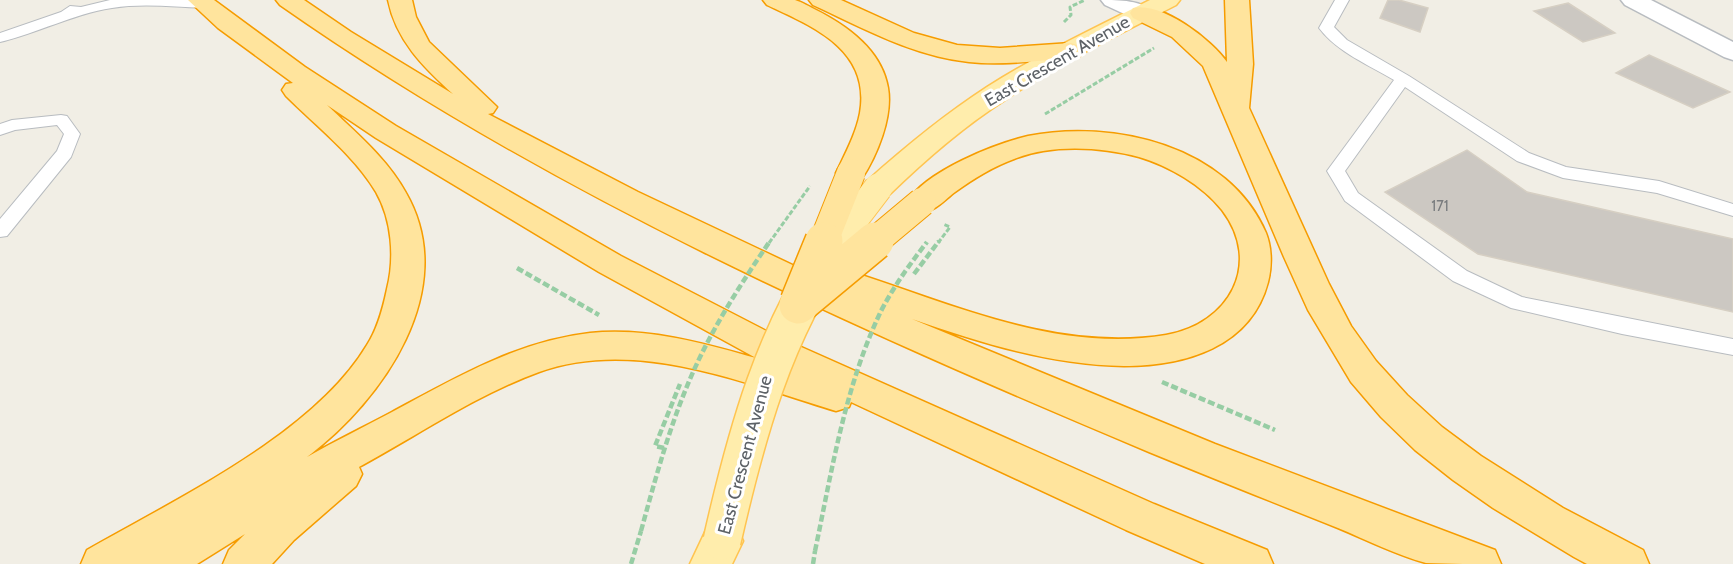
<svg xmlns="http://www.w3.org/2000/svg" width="1733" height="564" font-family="Cabin,sans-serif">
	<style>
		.building { fill: #ccc8c2; stroke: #d6cfc3; stroke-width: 1.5 }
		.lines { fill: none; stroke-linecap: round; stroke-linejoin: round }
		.service-casing { stroke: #b8bcc0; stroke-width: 2 }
		.minor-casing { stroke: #b8bcc0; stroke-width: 3 }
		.tertiary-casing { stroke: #b8bcc0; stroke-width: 3 }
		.primary-casing { stroke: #ffc450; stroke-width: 3 }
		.trunk-casing { stroke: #f69c00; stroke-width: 3 }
		.path-far1 { stroke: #97cda4; stroke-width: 3; stroke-dasharray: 5 2; stroke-linecap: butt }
		.path { stroke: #97cda4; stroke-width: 4.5; stroke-dasharray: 7 3; stroke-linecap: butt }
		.service { fill: #fff; fill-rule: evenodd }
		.minor { fill: #fff; fill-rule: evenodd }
		.tertiary { fill: #fff; fill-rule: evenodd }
		.primary { fill: #ffedac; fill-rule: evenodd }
		.trunk { fill: #ffe49d; fill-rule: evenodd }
		.primary-bridge-far1-casing { stroke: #ffc450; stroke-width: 30; stroke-linecap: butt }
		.primary-bridge-casing { stroke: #ffc450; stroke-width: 40; stroke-linecap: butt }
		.trunk-bridge-far1-casing { stroke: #f69c00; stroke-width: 30; stroke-linecap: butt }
		.trunk-bridge-casing { stroke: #f69c00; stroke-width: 40; stroke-linecap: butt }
		.path-bridge-far1 { stroke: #97cda4; stroke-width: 3; stroke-dasharray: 5 2; stroke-linecap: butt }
		.path-bridge { stroke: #97cda4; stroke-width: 4.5; stroke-dasharray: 7 3; stroke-linecap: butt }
		.primary-bridge-far1 { stroke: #ffedac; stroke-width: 28 }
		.primary-bridge { stroke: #ffedac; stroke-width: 37 }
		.trunk-bridge-far1 { stroke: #ffe49d; stroke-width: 28 }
		.trunk-bridge { stroke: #ffe49d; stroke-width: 37 }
		.labels { text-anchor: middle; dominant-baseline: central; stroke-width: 6; stroke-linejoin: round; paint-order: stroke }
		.number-label { font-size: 15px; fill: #797c7e }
		.street-label { font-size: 18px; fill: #5d6267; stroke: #fff }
	</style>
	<rect width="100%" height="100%" fill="#f1eee5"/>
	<path class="building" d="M1388,0H1399L1428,8L1420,32L1380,18Z
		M1568,3L1615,33L1583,42L1534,11Z
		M1649,55L1730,92L1693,108L1616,73Z
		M1467,150L1527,192L1733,239V312L1478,254L1385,192Z"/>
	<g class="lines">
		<g class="service-casing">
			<path id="service" d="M110,0H206L212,4L205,8C174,7 143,3 112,8C73,14 38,33 0,42V33L61,12L70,6L81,7Z
				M1335,0H1349L1334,27L1347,40L1409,76L1529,153L1566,167L1659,181L1733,204V216L1657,193L1563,178L1517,161L1405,87L1345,171L1358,193L1467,271L1522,297L1733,339V355L1622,334L1511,308L1453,281L1345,201L1327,171L1394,80C1369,65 1337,52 1319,28Z
				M61,115L67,116L80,134L71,157L7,236L0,237V219L57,151L64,134L57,125L15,130L0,135V124L12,120Z"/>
		</g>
		<g class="minor-casing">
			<path id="minor" d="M1621,0H1651L1733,42V60L1724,57L1625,5Z"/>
		</g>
		<g class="tertiary-casing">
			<path id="tertiary" d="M1101,0C1119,0 1143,0 1154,13L1151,18L1142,20L1133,18L1105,5Z"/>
		</g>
		<g class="primary-casing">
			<path id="primary" d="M1150,0H1180L1176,5C1118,35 1059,63 1005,100C963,127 925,160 889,195L878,198L867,195L863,188L867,181C905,147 944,115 987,87C1039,54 1095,28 1150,0Z
				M722,522L737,528L743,541L732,564H690L707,528Z"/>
		</g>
		<g class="trunk-casing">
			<path id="trunk" d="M188,0H214L305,67L396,126L621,256L772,334L1154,504L1267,550L1273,564H1205L1126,530L851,402L849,407L836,411C743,383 636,337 539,372C476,395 418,435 359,467L362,474L356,486L294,540L272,564H223L229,550L245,534L197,564H81L87,550C176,499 314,434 367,345C378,328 383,308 387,289C395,258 392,220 376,192C354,155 316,126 286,96L282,90L286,84L293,83L218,28ZM327,105L376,138L599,272L756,358C703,343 646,327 590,333C518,341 455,378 392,412C364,427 335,441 307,457C383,400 461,289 406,193C387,158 355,132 327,105Z
				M276,0H304L351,32L453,94C423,67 396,40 388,0H412L416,17L429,42L497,107L493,113L488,114L638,192L820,278L824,271L836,267C942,299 1052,354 1166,335C1229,324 1263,264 1222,210C1202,185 1169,166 1139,157C1100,147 1052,144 1014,159C992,167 973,179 955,192C948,197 941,205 933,209C926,213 919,211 911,209L907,202C926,171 994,144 1028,136C1113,119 1229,146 1266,233C1272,248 1272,267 1268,282C1251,347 1185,366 1124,366C1051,365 981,343 912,319L1215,444L1495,550L1501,564C1480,564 1447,564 1426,563C1396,555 1367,540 1338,528C1275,503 1212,478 1149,452C849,326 547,192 280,5Z
				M763,0C773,0 786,0 795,0C802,2 810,7 816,10C848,26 882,51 888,88C893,117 877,156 861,180L851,183L841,180L836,173C845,154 856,134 860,113C871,50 814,27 767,5Z
				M809,0H841L914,33L957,45L1000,48L1071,43L1080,46L1084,51L1080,56L1071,59C1037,60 1003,66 969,62C913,56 863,28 813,5Z
				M1225,0H1249L1253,64L1249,108L1329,284L1351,326L1376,361L1407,395L1442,427L1481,456L1563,508L1643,550L1649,564H1587L1574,557L1493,508L1453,480L1415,450L1381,417L1351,382L1308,310L1284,257L1203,66L1172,37L1133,18L1130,13L1133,8C1161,1 1212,40 1227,62Z"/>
		</g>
		<path class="path-far1" d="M1064,22L1071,15L1070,7L1085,0
			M1045,114L1154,48
			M938,243L950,227L943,224"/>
		<path class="path" d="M517,268L599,315
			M914,274L939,241
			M1162,382L1275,430
			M664,448L655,446L680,384
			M631,564L641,531
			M813,564L815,551"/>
		<use href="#service" class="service"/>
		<use href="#minor" class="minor"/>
		<use href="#tertiary" class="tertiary"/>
		<use href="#primary" class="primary"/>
		<use href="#trunk" class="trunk"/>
		<g class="primary-bridge-far1-casing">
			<path id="primary-bridge-far1" d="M836,243L878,188"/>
		</g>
		<g class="primary-bridge-casing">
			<path id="primary-bridge" d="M722,541C746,435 774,331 838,241"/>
		</g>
		<g class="trunk-bridge-far1-casing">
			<path id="trunk-bridge-far1" d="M823,243L851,173
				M873,243L922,202"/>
		</g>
		<g class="trunk-bridge-casing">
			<path id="trunk-bridge" d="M799,302L824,241
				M798,305L875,241"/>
		</g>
		<path class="path-bridge-far1" d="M769,243L810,186"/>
		<path class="path-bridge" d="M641,531C655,480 669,428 690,379C711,330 740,285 770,241
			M815,551C832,470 845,386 881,311C894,286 910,264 927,242"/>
		<use href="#primary-bridge-far1" class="primary-bridge-far1"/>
		<use href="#primary-bridge" class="primary-bridge"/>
		<use href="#trunk-bridge-far1" class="trunk-bridge-far1"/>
		<use href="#trunk-bridge" class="trunk-bridge"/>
	</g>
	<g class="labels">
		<g class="number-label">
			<text x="1440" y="206">171</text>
		</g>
		<g class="street-label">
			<text transform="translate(1057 61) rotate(-30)">East Crescent Avenue</text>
			<text transform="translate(745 455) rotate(-75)">East Crescent Avenue</text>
		</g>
	</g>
</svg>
